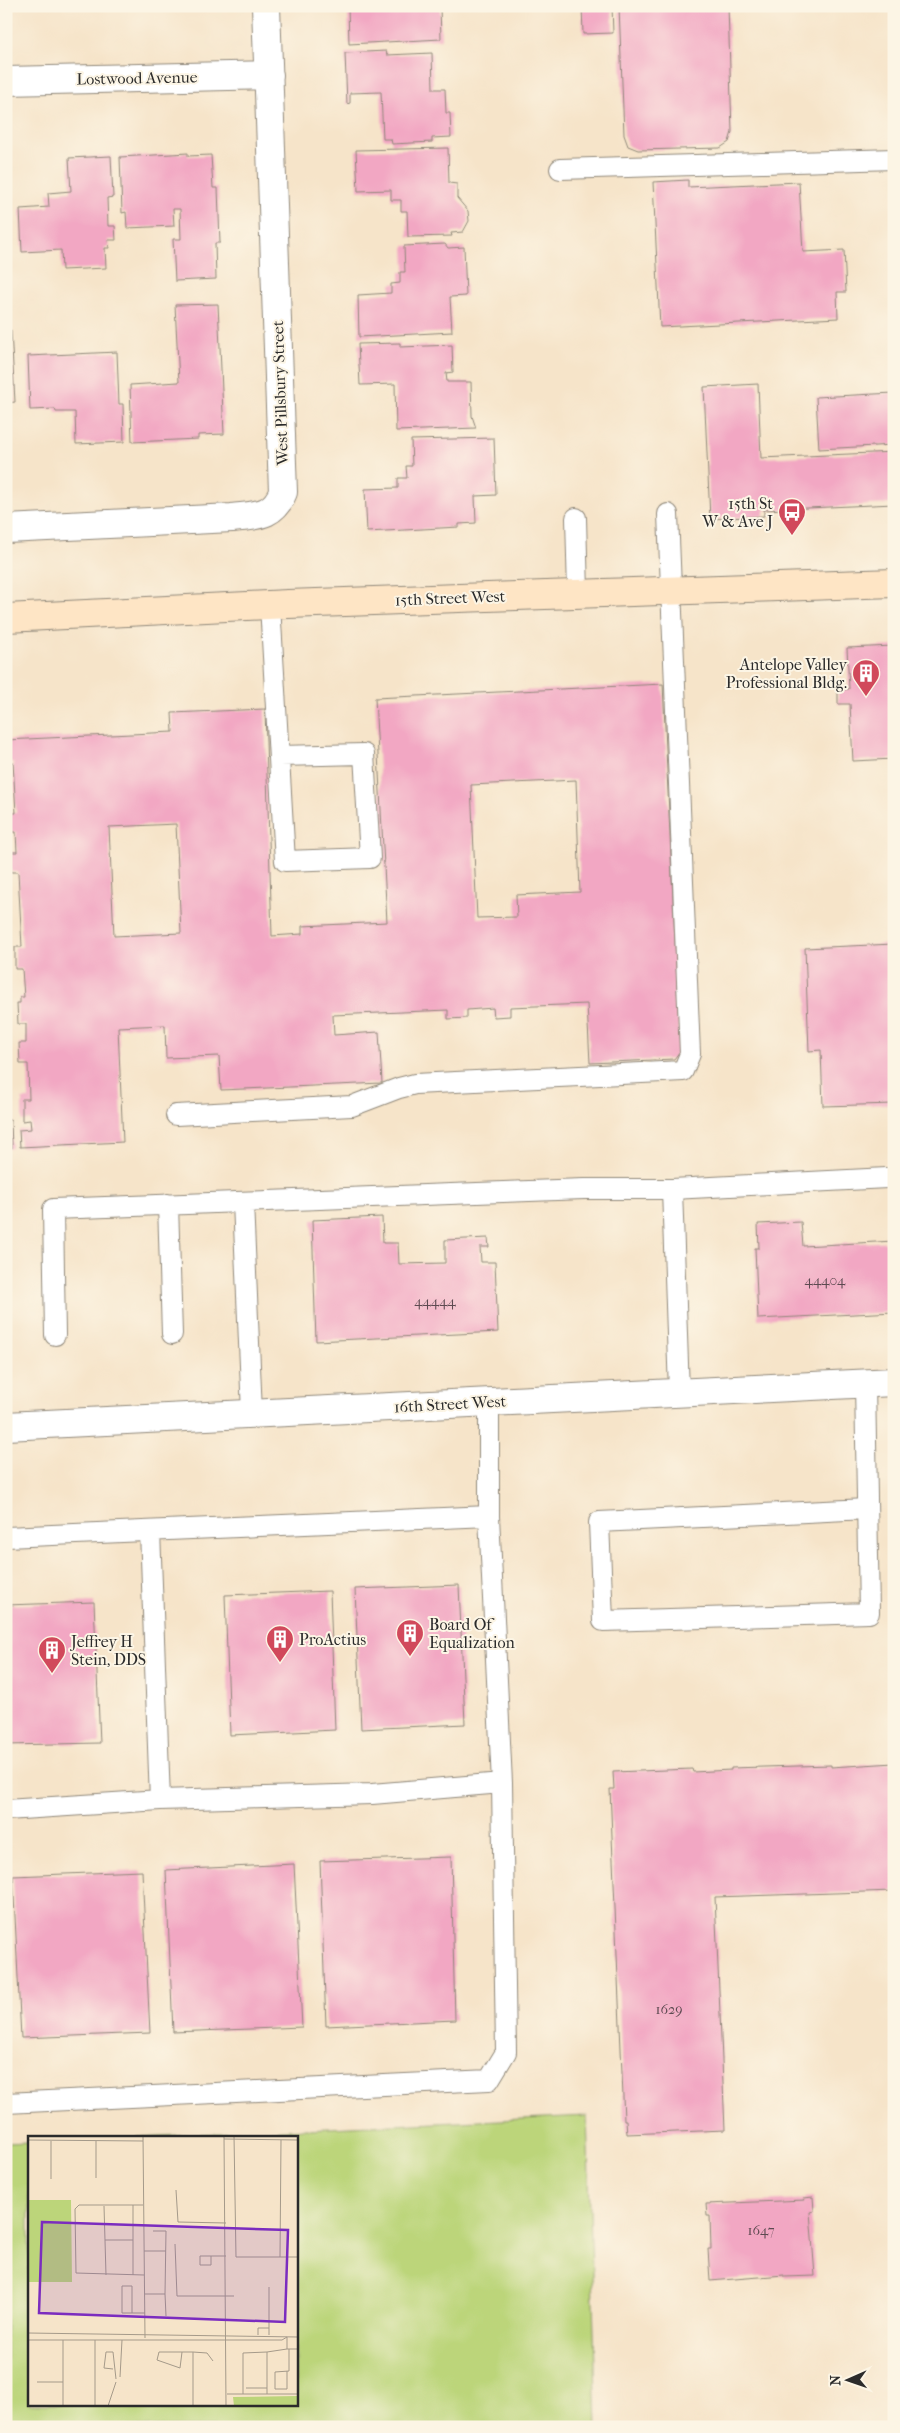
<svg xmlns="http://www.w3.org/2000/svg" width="900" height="2433" font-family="'IM FELL French Canon',serif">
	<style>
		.green { fill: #bcd57a; stroke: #748052 }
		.building { fill: #f2a7c3; fill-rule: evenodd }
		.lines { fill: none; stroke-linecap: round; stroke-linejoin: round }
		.lane-casing { stroke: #90887a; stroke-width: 22 }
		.street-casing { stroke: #90887a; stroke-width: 30 }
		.secondary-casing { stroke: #90887a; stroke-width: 30 }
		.lane { stroke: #fff; stroke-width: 20 }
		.street { stroke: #fff; stroke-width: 28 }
		.secondary { stroke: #fee5c5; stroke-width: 28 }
		.labels { text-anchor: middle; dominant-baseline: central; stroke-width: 4; stroke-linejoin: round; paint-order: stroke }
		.number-label { font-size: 14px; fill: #5d4a51 }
		.street-label { font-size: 16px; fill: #2b2b2b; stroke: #fcf5e5 }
		.poi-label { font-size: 16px; fill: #2b2b2b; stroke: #fcf5e5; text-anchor: start }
		.inset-road { fill: none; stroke: #a59a8a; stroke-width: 1 }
		.view { fill: #7b2cbf; fill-opacity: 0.15; stroke: #7b2cbf; stroke-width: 2.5 }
		.inset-edge { fill: none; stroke: #2b2b2b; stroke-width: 2.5 }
	</style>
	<rect width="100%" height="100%" fill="#fcf5e5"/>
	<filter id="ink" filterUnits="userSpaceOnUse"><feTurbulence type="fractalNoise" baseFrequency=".02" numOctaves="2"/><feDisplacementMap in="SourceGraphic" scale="10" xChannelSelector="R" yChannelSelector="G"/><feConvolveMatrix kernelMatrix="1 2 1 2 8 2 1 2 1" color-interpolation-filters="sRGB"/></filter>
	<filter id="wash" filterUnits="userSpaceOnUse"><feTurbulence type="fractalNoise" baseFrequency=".0096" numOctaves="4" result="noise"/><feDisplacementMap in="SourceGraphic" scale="20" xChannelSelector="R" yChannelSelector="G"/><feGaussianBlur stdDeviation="1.12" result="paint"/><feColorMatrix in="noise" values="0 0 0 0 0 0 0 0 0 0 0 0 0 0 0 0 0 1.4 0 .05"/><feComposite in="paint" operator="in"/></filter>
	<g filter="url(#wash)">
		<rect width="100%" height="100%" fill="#f6e4c9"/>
		<path class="green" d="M587,2116L597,2427H6V2143L29,2142V2404H296V2137H136Z"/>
		<g id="blocks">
			<path class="building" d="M348,6H440L441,39L349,44Z
				M582,6H612L613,33L583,34Z
				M619,6H728L732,132L729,142L720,148L638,150L628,146L624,135Z
				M386,51L387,55L432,53L433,89H445L446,113H450L451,137L432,138V142L392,144L391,139H383L381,92L350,93V103L347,104L345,53Z
				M448,148L449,183L457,184V198L468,211L469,221L463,232L451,233L452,236L408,237L407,211H401V200H391V190L358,191L356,150Z
				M188,153V156L211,155L213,188H218L220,243H215L216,279L175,281L173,239H181L180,209H173L174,226L127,228L126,212L122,213L120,157Z
				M111,156L113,197L107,198L108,226H115L116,240H108L109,248H105L106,268L62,270L61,250L22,252L20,209L49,207L48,193L71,191L69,158Z
				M688,180V187L799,182L803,252L844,250L846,292H837L838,318L660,327L653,182Z
				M445,244L448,248L464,247L466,296L450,297L452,332L359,337L358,295L391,293V284L400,283V272H405L404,246Z
				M6,247H8L9,286H6Z
				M218,304L224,434L198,435V439L132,442L130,385L179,382L175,305Z
				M6,330H11L15,402L6,403Z
				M400,343V347L452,345L453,372L446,373L447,382H471L472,416L476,428L396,431L395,384L360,385L358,344Z
				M117,352L119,404H123L124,442L76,444L75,412H56L55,409L30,410L28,356Z
				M758,384L761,458L894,452V504L764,510V516L710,519L704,387Z
				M894,393V445L819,449L816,397Z
				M494,438L496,495L475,496L476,523L459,524V527L367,532L365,489L398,488V478H407L406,466H412L411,440Z
				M894,646V759L853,761L850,704H838V690L849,689L847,648Z
				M663,684L680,1051L674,1059L590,1063L587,1004L510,1007V1016L494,1017L493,1008L467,1010V1018L448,1019V1010L333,1015L334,1035L379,1032L382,1083L221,1090L219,1056L166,1058L165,1025L118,1027L123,1142L20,1147L19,1130L31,1129L30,1120L22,1121V1099H29L28,1064H20L19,1043H26V1024H18L17,1003H20V997H24L22,969H15V947H22L18,872H11L9,852H17L16,832H9L8,813H16L13,762L6,763V740L173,732L172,713L265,709L272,936L302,934V926L387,922L375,698ZM576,780L580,892L516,895L517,917L477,918L471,785ZM176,824L181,933L114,936L109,827Z
				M894,944V1104L823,1106L821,1050L809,1051L805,948Z
				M6,1120H11L12,1148L6,1149Z
				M382,1217L383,1243H398L399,1264L445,1263V1240L488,1238L489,1247H480L481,1262H495L498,1332L316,1341L312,1220Z
				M801,1222L803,1246L894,1241V1312L758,1319L755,1248H759L758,1224Z
				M459,1585L465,1724L361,1729L355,1589Z
				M330,1591L335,1730L230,1735L225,1595Z
				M94,1602L100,1743L6,1745V1605Z
				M894,1763V1891L715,1897L725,2130L627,2134L626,2120H624L610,1789H614L613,1772L692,1769L693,1772L731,1770V1768L831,1765V1767Z
				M451,1857L455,2020L326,2026L320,1861Z
				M294,1864L302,2027L173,2032L166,1870Z
				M142,1871L150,2033L21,2038L13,1876Z
				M813,2197L814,2211L810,2212L815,2276L784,2277V2275L710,2281L708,2249H711L710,2216H707L706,2204L805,2200L804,2198Z"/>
		</g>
	</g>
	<g filter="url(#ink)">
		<use href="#blocks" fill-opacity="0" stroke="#90887a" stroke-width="1"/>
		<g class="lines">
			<g class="lane-casing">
				<path id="lane" d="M560,169L894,159
					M576,518L578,593
					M270,605L285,861L370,858L364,754L279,756
					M176,1115L352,1106L399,1088L415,1084L683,1071L690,1054L668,514
					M243,1202L252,1413
					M168,1204L172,1334
					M55,1335L53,1209L584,1189H672
					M865,1383L869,1613L603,1621L599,1522L867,1509
					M679,1392L672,1189L887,1178
					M150,1531L160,1800
					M6,1537L489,1516
					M6,1810L160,1800L372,1794L502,1783
					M6,2103L489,2080L506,2052L502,1783L489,1516V1402"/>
			</g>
			<g class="street-casing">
				<path id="street" d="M6,81L269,75
					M6,529L232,518C256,515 273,517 283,492L266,6
					M6,1426L894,1382"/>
			</g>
			<g class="secondary-casing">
				<path id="secondary" d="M6,618L288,604L894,583"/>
			</g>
			<use href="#lane" class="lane"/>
			<use href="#street" class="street"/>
			<use href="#secondary" class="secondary"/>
		</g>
	</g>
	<defs>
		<g id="bus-pin" transform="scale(1.4375)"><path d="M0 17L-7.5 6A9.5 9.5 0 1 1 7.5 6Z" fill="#d1495b" stroke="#fcf5e5"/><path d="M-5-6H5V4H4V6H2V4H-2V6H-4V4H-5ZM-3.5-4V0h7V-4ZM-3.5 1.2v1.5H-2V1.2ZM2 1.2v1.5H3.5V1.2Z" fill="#fff"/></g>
		<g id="building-pin" transform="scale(1.4375)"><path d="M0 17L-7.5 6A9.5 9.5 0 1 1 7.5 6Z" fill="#d1495b" stroke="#fcf5e5"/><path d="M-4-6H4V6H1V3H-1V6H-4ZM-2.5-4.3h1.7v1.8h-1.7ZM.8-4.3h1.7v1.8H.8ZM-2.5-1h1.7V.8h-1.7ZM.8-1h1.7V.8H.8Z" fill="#fff"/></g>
	</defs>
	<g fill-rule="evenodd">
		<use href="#bus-pin" x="792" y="512"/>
		<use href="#building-pin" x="866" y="673"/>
		<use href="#building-pin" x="410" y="1633"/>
		<use href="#building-pin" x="280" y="1639"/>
		<use href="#building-pin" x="52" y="1650"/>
	</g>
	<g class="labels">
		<g class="number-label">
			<text x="825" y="1280">44404</text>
			<text x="435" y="1301">44444</text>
			<text x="669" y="2009">1629</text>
			<text x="761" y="2230">1647</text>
		</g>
		<g class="street-label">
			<text transform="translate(137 78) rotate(-1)">Lostwood Avenue</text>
			<text transform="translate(280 393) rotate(-92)">West Pillsbury Street</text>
			<text transform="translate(450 598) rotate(-2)">15th Street West</text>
			<text transform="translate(450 1404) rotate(-3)">16th Street West</text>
		</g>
		<g class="poi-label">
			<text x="773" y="503" text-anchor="end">15th St<tspan x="773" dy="18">W &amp; Ave J</tspan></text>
			<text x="847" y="664" text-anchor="end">Antelope Valley<tspan x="847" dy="18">Professional Bldg.</tspan></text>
			<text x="429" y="1624">Board Of<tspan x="429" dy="18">Equalization</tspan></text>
			<text x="299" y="1639">ProActius</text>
			<text x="71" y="1641">Jeffrey H<tspan x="71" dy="18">Stein, DDS</tspan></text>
		</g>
	</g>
	<g transform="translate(28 2136)">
		<rect width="270" height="270" fill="#f6e4c9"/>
		<path d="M0,64H43L44,146H0ZM270,260V270H206L205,261Z" fill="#bcd57a"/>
		<path class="inset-road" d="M115,0L117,202M196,0L198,270M206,0L208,121H270M196,3L270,4M0,4L115,5M23,5V43M68,5V42M148,54L150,86L198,87M105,69V139M115,69H51L47,73L48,137L116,139M76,70L78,139M125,95H138L137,158M77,104H105M147,108L149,160H206M116,115H138M183,120V129H172V120H198M252,121L253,4M117,158H137L138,180M104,177V150H94V177H117M0,197L270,201M230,199V192H241M241,199V151M259,201V213H270M0,204H254L259,201M35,204V270M67,204V270M154,216L152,232L129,224L131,216H165L179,217L185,225M239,216L259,213M85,233L76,232L78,216H85L88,243M259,235V253H247V236L261,235V213M92,241L94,204M9,246H35M218,252H239M199,258H270M215,258V217L239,216V258M80,270L88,246M165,270V216"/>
		<path class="view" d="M14,86L260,94L257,186L11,177Z"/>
		<rect width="270" height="270" class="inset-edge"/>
	</g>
	<rect width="900" height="2433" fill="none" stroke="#fcf5e5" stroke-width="25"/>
	<g transform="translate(848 2380) rotate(268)" stroke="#fcf5e5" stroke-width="4" paint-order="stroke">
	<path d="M0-4L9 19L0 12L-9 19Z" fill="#2b2b2b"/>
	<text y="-8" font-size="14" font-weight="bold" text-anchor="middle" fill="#2b2b2b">N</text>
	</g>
</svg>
